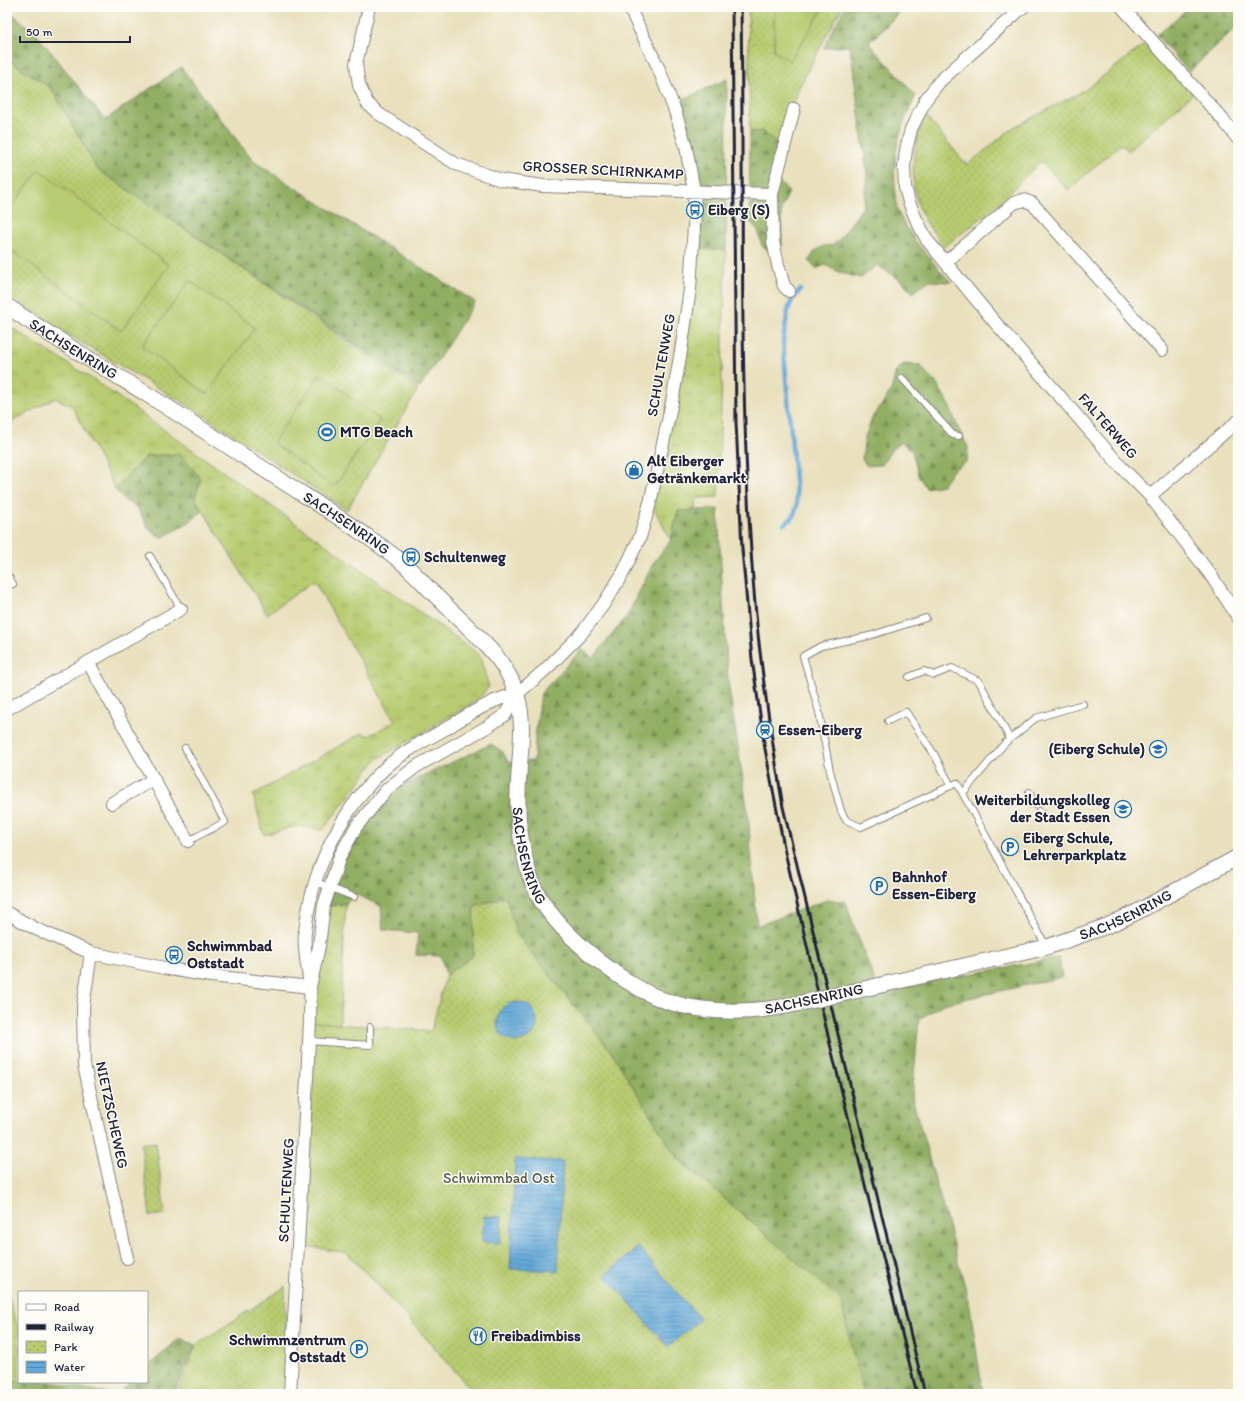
<svg xmlns="http://www.w3.org/2000/svg" width="1245" height="1401" font-family="Itim,sans-serif">
	<style>
		.grass { fill: url(#grass-tufts); stroke: #6c7655 }
		.forest { fill: url(#forest-firs); stroke: #5a684e }
		.park { fill: url(#park-dots); stroke: #6c7655 }
		.pitch { fill: #b7cb6f; stroke: #6c7655 }
		.water { fill: url(#water-rules); stroke: #42658a }
		.lines { fill: none; stroke-linecap: round; stroke-linejoin: round }
		.stream { stroke: #63a8d8; stroke-width: 4.5 }
		.service-casing { stroke: #86817c; stroke-width: 8 }
		.minor-casing { stroke: #86817c; stroke-width: 14 }
		.tertiary-casing { stroke: #86817c; stroke-width: 17 }
		.service { stroke: #fff; stroke-width: 6 }
		.minor { stroke: #fff; stroke-width: 12 }
		.tertiary { stroke: #fff; stroke-width: 15 }
		.rail { stroke: #22223b; stroke-width: 3 }
		.tertiary-bridge-casing { stroke: #86817c; stroke-width: 17; stroke-linecap: butt }
		.tertiary-bridge { stroke: #fff; stroke-width: 15 }
		.labels { text-anchor: middle; dominant-baseline: central; stroke-width: 3; stroke-linejoin: round; paint-order: stroke }
		.street-label { font-size: 15px; fill: #22223b; stroke: #fdfcf7 }
		.poi-label { font-size: 15px; font-weight: bold; fill: #22223b; stroke: #fdfcf7; text-anchor: start }
		.park-label { font-size: 15px; fill: #565d4d; stroke: #fdfcf7 }
	</style>
	<defs>
		<pattern id="grass-tufts" width="24" height="20" patternUnits="userSpaceOnUse"><rect width="24" height="20" fill="#b7cb6f"/><path d="M3 7l-1-3M5 7V3M7 7l1-3M15 17l-1-3M17 17v-4M19 17l1-3" fill="none" stroke="#9dae61"/></pattern>
		<pattern id="forest-firs" width="22" height="20" patternUnits="userSpaceOnUse"><rect width="22" height="20" fill="#91af62"/><path d="M5 1l3.5 6h-7zM16 11l3.5 6h-7z" fill="#768e52"/></pattern>
		<pattern id="park-dots" width="8" height="8" patternUnits="userSpaceOnUse"><rect width="8" height="8" fill="#b7cb6f"/><path d="M2 2h.1M6 6h.1" fill="none" stroke="#9dae61" stroke-width="1.8" stroke-linecap="round"/></pattern>
		<pattern id="water-rules" width="6" height="5" patternUnits="userSpaceOnUse"><rect width="6" height="5" fill="#63a8d8"/><path d="M0 2.5h6" fill="none" stroke="#5188b0"/></pattern>
	</defs>
	<rect width="100%" height="100%" fill="#fdfcf7"/>
	<filter id="ink" filterUnits="userSpaceOnUse"><feTurbulence type="fractalNoise" baseFrequency=".025" numOctaves="2"/><feDisplacementMap in="SourceGraphic" scale="8" xChannelSelector="R" yChannelSelector="G"/><feConvolveMatrix kernelMatrix="1 2 1 2 8 2 1 2 1" color-interpolation-filters="sRGB"/></filter>
	<filter id="wash" filterUnits="userSpaceOnUse"><feTurbulence type="fractalNoise" baseFrequency=".012" numOctaves="4" result="noise"/><feDisplacementMap in="SourceGraphic" scale="16" xChannelSelector="R" yChannelSelector="G"/><feGaussianBlur stdDeviation="0.9" result="paint"/><feColorMatrix in="noise" values="0 0 0 0 0 0 0 0 0 0 0 0 0 0 0 0 0 1.4 0 .05"/><feComposite in="paint" operator="in"/></filter>
	<g filter="url(#wash)">
		<rect width="100%" height="100%" fill="#e9e0bd"/>
		<path class="grass" d="M693,248L726,250L718,497L696,498L695,510L678,511L671,540L651,503Z
			M7,325L97,382L479,654L489,687L476,701L376,760L323,830L296,826L264,835L253,795L362,733L369,736L395,721L314,581L267,614L195,498L200,479L146,456L115,489L72,406L55,398L8,424Z
			M346,903L340,1024L310,1022L324,907Z
			M7,1293L19,1331V1381L7,1383Z"/>
		<path class="forest" d="M845,7H897L901,11L869,43L916,96C899,128 893,150 895,187C896,195 895,206 899,214C911,239 932,261 951,282L928,281L913,293L903,282L877,265L861,278L841,273L825,265L816,269L809,261L815,251L823,246L833,245L839,240L863,207L867,174L850,46L824,48L831,33Z
			M1190,7H1238V25L1189,72L1156,35Z
			M7,10L35,32L105,120L181,67L253,161L475,302L420,388L97,169L51,88L7,59Z
			M727,79L726,250L693,248L695,210L673,104Z
			M762,131L781,146L774,176L789,192L781,209L782,246L770,251L762,246L758,230L749,221L750,132Z
			M903,364L919,365L934,380L948,402L959,430L968,447L967,461L953,470L943,485L926,488L918,475L912,450L901,442L892,449L882,465L867,466L862,459L865,437L873,416L884,402L892,388L895,373Z
			M180,454L201,479L195,498L202,510C195,521 173,532 161,538L148,528L137,507L125,501L115,489L147,456Z
			M718,509L723,602L728,681L748,814L757,926L827,900L845,901L879,993L925,982L1059,958L1062,977L943,1004L919,1019L912,1097L969,1301L983,1394H863L840,1299L676,1157L611,1051L517,935L506,897L474,906L473,956L446,975L441,956L416,955L418,933L383,930L381,906L357,895L346,903L324,907L341,856L384,794L491,744L503,752L508,762L534,761L535,738L541,693L582,649L593,658L627,616L654,562L671,540L678,511Z
			M180,1338L195,1345L174,1394H117L131,1382H147V1367Z
			M19,1381L51,1382L114,1394H7V1383Z"/>
		<path class="park" d="M748,7H842L799,87L781,146L762,131L750,132Z
			M1145,44L1193,94L1128,151L1121,144L1068,190L1041,161L993,209L944,247C936,236 928,226 922,214C908,182 912,146 925,115L967,165L1014,127L1085,90Z
			M7,59L51,88L97,169L418,389L347,510L202,414L52,325L7,295Z
			M506,897L517,935L611,1051L676,1157L840,1299L863,1394H475L401,1310L347,1253L300,1245L310,1022L431,1031L446,975L473,956L474,906Z
			M156,1142L165,1214L150,1216L141,1144Z
			M285,1286L288,1394H177L196,1345L282,1289Z"/>
		<path class="pitch" d="M778,7H824L790,61L774,51V11Z
			M39,170L169,265L121,331L7,247V213Z
			M190,281L255,328L207,394L142,346Z
			M320,374L380,420L334,487L273,443Z"/>
		<path class="water" d="M497 1022a20 20 0 1 1 40 0a20 20 0 1 1-40 0Z
			M515,1159L563,1161L558,1271L510,1269Z
			M484,1216L502,1217L500,1243L482,1242Z
			M638,1247L700,1319L668,1347L605,1275Z"/>
		<g class="lines">
			<path class="stream" d="M784,524C793,519 795,514 797,504L783,341L788,310L792,300L800,290"/>
		</g>
	</g>
	<g filter="url(#ink)">
		<g class="lines">
			<g class="service-casing">
				<path id="service" d="M902,378L953,435L959,436
					M150,556L181,609
					M7,574L13,584
					M926,618L869,636L821,646L803,656L819,712L830,771L841,811L846,820L861,827L957,783L1046,946
					M909,677L924,671L934,675L952,668L979,681L1010,739
					M888,721L906,712L934,754L951,786
					M185,748L225,822L188,841
					M1029,792L1031,796
					M963,793L1005,743L1036,718L1083,704
					M1035,802L1036,805
					M1039,811L1042,815
					M316,882L354,897
					M309,1041L370,1045V1027"/>
			</g>
			<g class="minor-casing">
				<path id="minor" d="M369,7L356,64L359,85L367,103L379,114L456,164L501,180L543,186L772,194
					M1023,7L940,81L926,99L911,129L906,150L904,167L905,187L909,202L916,219L927,240L993,320L1038,371L1122,468L1150,496L1210,574L1238,617
					M1122,7L1224,121L1238,139
					M946,262L1014,203L1023,200L1032,203L1162,350
					M789,291L784,286L778,265L773,241L772,194L794,109
					M1150,496L1238,421
					M88,662L188,841
					M7,709L181,609
					M112,803L154,779
					M7,913L36,929L91,953L164,968L211,976L310,987
					M91,953L83,1007L84,1065L127,1258
					M310,987L319,946L324,905L340,856L356,827L387,789L417,766L487,727L505,715L517,694L546,669L581,634L603,605L623,573L640,537L650,503L672,402L681,351L690,289L695,210L694,191L686,147L675,111L658,67L629,7
					M290,1394L309,1041C310,1023 311,1004 310,986C308,968 303,950 305,932C311,873 338,816 379,774C398,754 424,741 447,728C463,718 480,707 497,700C503,697 511,696 517,694"/>
			</g>
			<g class="tertiary-casing">
				<g id="tertiary">
					<path id="s1" d="M7,306C52,337 99,365 145,393C191,422 236,451 282,481C321,506 361,530 398,559C410,568 420,580 431,591C449,609 468,626 485,644C545,704 511,755 519,825C522,845 526,869 534,887C552,929 626,989 669,1002C712,1015 758,1013 801,1003"/>
					<path id="s2" d="M855,991L1047,947L1107,926L1135,913L1238,857"/>
				</g>
			</g>
			<use href="#service" class="service"/>
			<use href="#minor" class="minor"/>
			<use href="#tertiary" class="tertiary"/>
			<path class="rail" d="M732,7L736,422L742,549L752,659L765,749L785,852L830,1044L917,1394
				M741,7C744,206 738,405 755,604C761,672 772,740 783,807L925,1394"/>
			<g class="tertiary-bridge-casing">
				<path id="tertiary-bridge" d="M801,1003L855,991"/>
			</g>
			<use href="#tertiary-bridge" class="tertiary-bridge"/>
		</g>
	</g>
	<defs>
		<g id="bus-ring" transform="scale(0.9)"><circle r="9.5" fill="#fdfcf7" stroke="#1f6fb2" stroke-width="1.5"/><path d="M-5-6H5V4H4V6H2V4H-2V6H-4V4H-5ZM-3.5-4V0h7V-4ZM-3.5 1.2v1.5H-2V1.2ZM2 1.2v1.5H3.5V1.2Z" fill="#1f6fb2"/></g>
		<g id="stadium-ring" transform="scale(0.9)"><circle r="9.5" fill="#fdfcf7" stroke="#1f6fb2" stroke-width="1.5"/><path d="M0-5a6.5 5 0 1 0 0 10a6.5 5 0 1 0 0-10ZM-3.5-1.8h7v3.6h-7Z" fill="#1f6fb2"/></g>
		<g id="shop-ring" transform="scale(0.9)"><circle r="9.5" fill="#fdfcf7" stroke="#1f6fb2" stroke-width="1.5"/><path d="M-5-2.5h2.3a2.7 3.5 0 0 1 5.4 0H5L5.5 6h-11ZM-1.5-2.5h3a1.5 2.3 0 0 0-3 0Z" fill="#1f6fb2"/></g>
		<g id="station-ring" transform="scale(0.9)"><circle r="9.5" fill="#fdfcf7" stroke="#1f6fb2" stroke-width="1.5"/><path d="M-3-6H3Q5-6 5-4V2Q5 4 3 4L4.5 6H3L1.5 4h-3L-3 6H-4.5L-3 4Q-5 4-5 2V-4Q-5-6-3-6ZM-3.5-4v3h7v-3ZM-3.5 1v1.5H-2V1ZM2 1v1.5H3.5V1Z" fill="#1f6fb2"/></g>
		<g id="school-ring" transform="scale(0.9)"><circle r="9.5" fill="#fdfcf7" stroke="#1f6fb2" stroke-width="1.5"/><path d="M0-5L7-2L0 1L-7-2ZM-4 1L0 2.5L4 1V4Q0 6-4 4Z" fill="#1f6fb2"/></g>
		<g id="parking-ring" transform="scale(0.9)"><circle r="9.5" fill="#fdfcf7" stroke="#1f6fb2" stroke-width="1.5"/><path d="M-3.5-5.5H1a3.5 3.5 0 0 1 0 7H-1V5.5H-3.5ZM-1-3.4V-.6H.8a1.4 1.4 0 0 0 0-2.8Z" fill="#1f6fb2"/></g>
		<g id="restaurant-ring" transform="scale(0.9)"><circle r="9.5" fill="#fdfcf7" stroke="#1f6fb2" stroke-width="1.5"/><path d="M-5-6h1v4h1v-4h1v4h1v-4h1v5L-1.5 .5V6h-2V.5L-5-1ZM5-6V6H3V1.5H1.5Q1.5-4 5-6Z" fill="#1f6fb2"/></g>
	</defs>
	<g fill-rule="evenodd">
		<use href="#bus-ring" x="695" y="210"/>
		<use href="#stadium-ring" x="327" y="432"/>
		<use href="#shop-ring" x="634" y="470"/>
		<use href="#bus-ring" x="411" y="557"/>
		<use href="#station-ring" x="765" y="730"/>
		<use href="#school-ring" x="1158" y="749"/>
		<use href="#school-ring" x="1123" y="809"/>
		<use href="#parking-ring" x="1010" y="847"/>
		<use href="#parking-ring" x="879" y="886"/>
		<use href="#bus-ring" x="174" y="955"/>
		<use href="#restaurant-ring" x="478" y="1336"/>
		<use href="#parking-ring" x="359" y="1349"/>
	</g>
	<g class="labels">
		<g class="street-label">
			<text transform="translate(603 170) rotate(3)">GROSSER SCHIRNKAMP</text>
			<text stroke="none"><textPath href="#s1" startOffset="79">SACHSENRING</textPath></text>
			<text transform="translate(661 365) rotate(-80)">SCHULTENWEG</text>
			<text transform="translate(1108 426) rotate(49)">FALTERWEG</text>
			<text stroke="none"><textPath href="#s1" startOffset="403">SACHSENRING</textPath></text>
			<text stroke="none"><textPath href="#s1" startOffset="811">SACHSENRING</textPath></text>
			<text stroke="none"><textPath href="#s2" startOffset="282">SACHSENRING</textPath></text>
			<text transform="translate(814 999) rotate(-12)">SACHSENRING</text>
			<text transform="translate(112 1115) rotate(78)">NIETZSCHEWEG</text>
			<text transform="translate(286 1190) rotate(-87)">SCHULTENWEG</text>
		</g>
		<g class="poi-label">
			<text x="708" y="210">Eiberg (S)</text>
			<text x="340" y="432">MTG Beach</text>
			<text x="647" y="461">Alt Eiberger<tspan x="647" dy="17">Getränkemarkt</tspan></text>
			<text x="424" y="557">Schultenweg</text>
			<text x="778" y="730">Essen-Eiberg</text>
			<text x="1145" y="749" text-anchor="end">(Eiberg Schule)</text>
			<text x="1110" y="800" text-anchor="end">Weiterbildungskolleg<tspan x="1110" dy="17">der Stadt Essen</tspan></text>
			<text x="1023" y="838">Eiberg Schule,<tspan x="1023" dy="17">Lehrerparkplatz</tspan></text>
			<text x="892" y="877">Bahnhof<tspan x="892" dy="17">Essen-Eiberg</tspan></text>
			<text x="187" y="946">Schwimmbad<tspan x="187" dy="17">Oststadt</tspan></text>
			<text x="491" y="1336">Freibadimbiss</text>
			<text x="346" y="1340" text-anchor="end">Schwimmzentrum<tspan x="346" dy="17">Oststadt</tspan></text>
		</g>
		<g class="park-label">
			<text x="499" y="1178">Schwimmbad Ost</text>
		</g>
	</g>
	<rect width="1245" height="1401" fill="none" stroke="#fdfcf7" stroke-width="24"/>
	<rect x="18" y="1291" width="130" height="92" fill="#fdfcf7" stroke="#a5a5ac"/>
	<rect x="26" y="1304" width="20" height="6" fill="#ffffff" stroke="#a5a5ac"/>
	<text x="54" y="1311" font-size="12" fill="#22223b">Road</text>
	<rect x="26" y="1324" width="20" height="6" fill="#22223b" stroke="#a5a5ac"/>
	<text x="54" y="1331" font-size="12" fill="#22223b">Railway</text>
	<rect x="26" y="1341" width="20" height="12" fill="url(#park-dots)" stroke="#a5a5ac"/>
	<text x="54" y="1351" font-size="12" fill="#22223b">Park</text>
	<rect x="26" y="1361" width="20" height="12" fill="url(#water-rules)" stroke="#a5a5ac"/>
	<text x="54" y="1371" font-size="12" fill="#22223b">Water</text>
	<path d="M20 36v6h110v-6" fill="none" stroke="#22223b" stroke-width="2"/>
	<text x="26" y="36" font-size="12" fill="#22223b" stroke="#fdfcf7" stroke-width="3" paint-order="stroke">50 m</text>
</svg>
